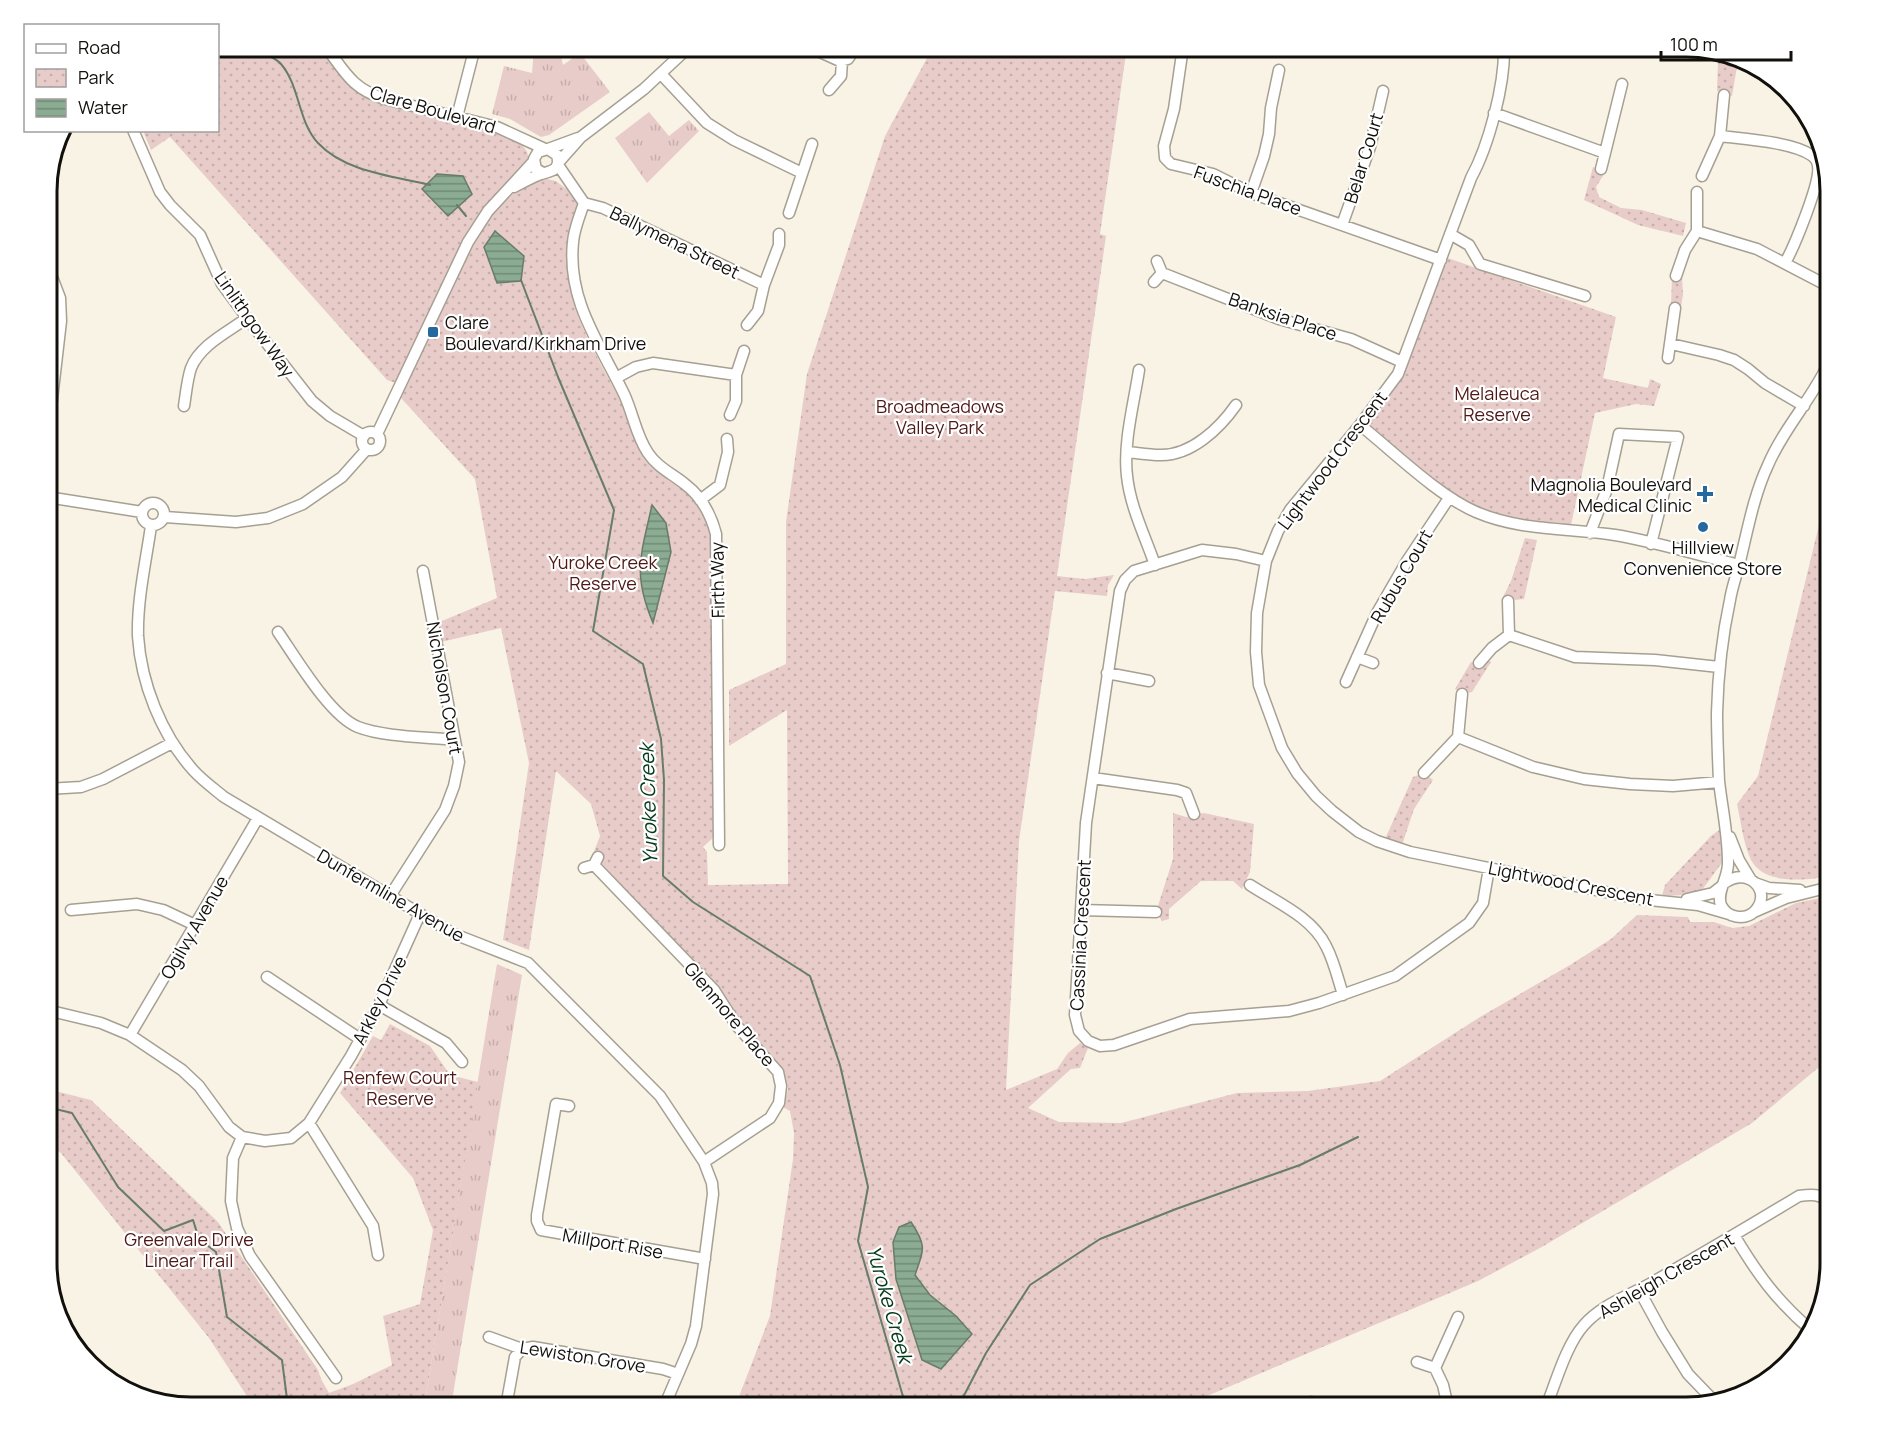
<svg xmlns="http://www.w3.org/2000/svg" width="1877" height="1454" font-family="Manrope,sans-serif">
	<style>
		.grass { fill: url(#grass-tufts) }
		.park { fill: url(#park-dots) }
		.water { fill: url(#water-rules); stroke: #677c6a; stroke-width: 1.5 }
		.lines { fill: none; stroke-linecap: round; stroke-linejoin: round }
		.stream { stroke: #677c6a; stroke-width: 2 }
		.minor-casing { stroke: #a6a093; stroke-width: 13 }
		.minor { stroke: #fff; stroke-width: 10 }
		.poi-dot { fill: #25689d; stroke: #fff; stroke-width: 2 }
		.labels { text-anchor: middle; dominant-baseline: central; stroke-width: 4.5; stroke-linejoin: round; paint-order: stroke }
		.street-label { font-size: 18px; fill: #12100b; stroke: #fff }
		.poi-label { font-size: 18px; fill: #12100b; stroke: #fff; text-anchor: start }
		.park-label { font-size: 18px; fill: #4d1815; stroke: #fff }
		.water-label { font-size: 20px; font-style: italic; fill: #003a19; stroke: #fff }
		.rim { fill: none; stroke: #12100b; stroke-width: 3 }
	</style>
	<defs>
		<pattern id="grass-tufts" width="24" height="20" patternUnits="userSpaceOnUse" patternTransform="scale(1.5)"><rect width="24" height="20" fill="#e8ccc9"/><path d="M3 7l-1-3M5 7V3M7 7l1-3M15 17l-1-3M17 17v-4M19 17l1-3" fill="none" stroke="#c6aeab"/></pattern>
		<pattern id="park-dots" width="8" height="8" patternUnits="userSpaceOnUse" patternTransform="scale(1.5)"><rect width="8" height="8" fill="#e8ccc9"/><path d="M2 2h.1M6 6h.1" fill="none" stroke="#c6aeab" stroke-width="1.8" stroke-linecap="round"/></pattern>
		<pattern id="water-rules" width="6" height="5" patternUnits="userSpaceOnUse" patternTransform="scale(1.5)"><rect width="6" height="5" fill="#8bab92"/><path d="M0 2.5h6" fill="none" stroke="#708a75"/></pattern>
	</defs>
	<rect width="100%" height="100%" fill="#f9f3e5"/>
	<path class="grass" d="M534,47H559L563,65L580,53L610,92L549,135L541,137L510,119L492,114L504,66L532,73Z
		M649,112L669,136L689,120L699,131L647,183L615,138Z
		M497,964L522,975L451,1407H424Z"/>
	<path class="park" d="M218,47H321L345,80L495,130L521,143L527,152L529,159L489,202L466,234L396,383L387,380L170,137L151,150L143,131L218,130Z
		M933,47H1127L1100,234L1106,236L1057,576L1085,579L1114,575L1108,585L1107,596L1055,591L1019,841L1006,1090L1057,1069L1068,1053L1080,1043L1088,1048L1080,1068L1071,1069L1028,1108L1059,1122L1121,1123L1237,1093L1308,1091L1380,1081L1480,1017L1570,965L1611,939L1637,915L1688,917L1690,922H1714L1732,928L1749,926L1796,903L1830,896V1058L1752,1123L1540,1248L1478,1281L1181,1407H735L770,1316L793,1159L794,1133L790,1111L783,1107L788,1089L784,1074L769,1052L752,1038L721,992L593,854L600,836L591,804L556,771L529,950L503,940L529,763L501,628L441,642L437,623L497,598L475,479L401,398L478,231L504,201L525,184L535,180L547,179L556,181L573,194L579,205C576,221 569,238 568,254C564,309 600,360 624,407C633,426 634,446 647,462C653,470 664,476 672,481C697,498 706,512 712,540L714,837L703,847L707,852L708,885L788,884L787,710L729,746V690L786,664V522L807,374L885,136Z
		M1718,60L1738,61L1732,96L1717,91Z
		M1593,167L1606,171L1596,187L1599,197L1621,208L1642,210L1686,223L1683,236L1638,225L1584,200Z
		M1445,257L1616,317L1603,378L1648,388L1650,379L1661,384L1654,406L1636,404L1595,413L1571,525C1540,522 1509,520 1480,508C1443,493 1398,450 1366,424L1402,377Z
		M1672,275L1682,276L1683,295L1681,306L1675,308L1671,306Z
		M1830,491V876C1808,880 1765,886 1751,860C1743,843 1741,822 1737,804L1758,776L1826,496Z
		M1525,538L1537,540L1524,599L1505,601L1502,599L1511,581Z
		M1487,660L1491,662L1472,692L1462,694L1455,689L1471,662L1479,663Z
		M1424,773L1433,780L1414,809L1402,845L1385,839L1413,777Z
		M1173,813L1186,817L1204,813L1254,824L1250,872L1242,889L1233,881H1201L1169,909V919L1162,921L1156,912L1173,859Z
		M1722,828L1724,860L1702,890L1685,895L1662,896L1665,885L1711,836Z
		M390,1024L430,1046L448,1072L458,1077L478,1082L424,1407H254L209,1338L61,1153L47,1144V1089L91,1100L218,1222L318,1370L321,1379L329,1393L353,1384L392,1365L383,1316L420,1304L433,1230L413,1178L340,1093L373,1036L381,1040Z"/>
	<path class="water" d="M437,174L463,176L472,194L448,216L422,189Z
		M495,231L524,256L521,281L497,283L484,247Z
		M652,505L666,523L671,552L653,623C632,573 641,555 652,505Z
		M911,1222C927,1246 924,1249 915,1275L930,1295L956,1316L972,1334L941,1369L922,1360L896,1279L893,1242L899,1227Z"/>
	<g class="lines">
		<path class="stream" d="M248,47C258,51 274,56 281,64C300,86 298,122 318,143C345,172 393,176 430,185
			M457,205L466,216
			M521,280L558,377L614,510L593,631L643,664L661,739L664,780L663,876L693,902L810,976L840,1065L868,1187L858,1241L906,1407
			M47,1107L72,1113L118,1187L164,1231L193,1220L199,1239L216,1252L227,1317L282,1360L288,1407
			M958,1407L986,1353L1030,1285L1100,1239L1176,1209L1300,1165L1358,1137"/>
		<g class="minor-casing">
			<path id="minor" d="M326,47C345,72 352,89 385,99L497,127L545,149
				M809,47L840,61L848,59L856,47
				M1183,47L1174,109L1164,146L1165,158L1171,164L1213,174L1251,193L1441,260
				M1504,47C1505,84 1489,145 1471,178L1398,374L1360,425L1290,510L1278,531L1266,561L1257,613L1256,652L1259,685L1282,748L1297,773L1316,796L1332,811L1359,832L1377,841L1410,852L1640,899L1698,905L1729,914
				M1730,60L1733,54
				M661,74L707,123L734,140L802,173
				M829,90L841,76L842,61
				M1494,113L1605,153L1622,84
				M457,117L475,47
				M133,130L160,192L170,205L200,235L222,284L247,318L312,401L330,416L364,436
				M1720,136C1744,139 1792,142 1811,155C1815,157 1818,162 1818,166C1821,182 1794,247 1785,263
				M548,149L578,138
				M558,163L581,137L644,89L689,47
				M558,165L584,203C580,215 574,229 573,242C567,301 600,344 624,394C633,413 636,436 648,453C658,468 673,474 686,485C703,498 711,515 716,534L719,845
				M1601,169L1605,153
				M1702,176L1720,136L1724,95
				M514,187C522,183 532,177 541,174C552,171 561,170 557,155L548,149L538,152L534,159L536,169L543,173
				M1251,193L1264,156L1269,134L1271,108L1279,70
				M584,203L603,208L764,285
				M789,213L812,144
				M1342,225L1370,147L1383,91
				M1697,231L1757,249L1830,287
				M1450,234L1469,245L1480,264L1585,296
				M1162,273L1279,319L1351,339L1402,362
				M1676,276L1685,250L1697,231V192
				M1154,282L1162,273L1157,261
				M747,325L758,311L764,285L779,245V234
				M1671,344L1719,355L1734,360L1748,369L1765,383L1804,406
				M1668,358L1675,308
				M1139,370C1134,403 1123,443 1127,476C1130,506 1145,536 1155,565
				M616,378L636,367L653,363L736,375
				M184,406C186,394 187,380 191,368C200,345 228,332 247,318
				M730,415L736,401V375L744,351
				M1360,425C1394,452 1437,495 1476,512C1520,531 1569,528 1615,535C1657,542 1698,555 1739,565
				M362 441a9 9 0 1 1 18 0a9 9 0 1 1-18 0Z
				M377,434L468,242L488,211L534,161
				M47,442L61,321L60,298L52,277L47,272
				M1127,452C1138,453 1149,455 1160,455C1191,456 1220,428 1236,405
				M47,497L142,512
				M700,500L720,485L728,452L727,439
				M142 514a11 11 0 1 1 22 0a11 11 0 1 1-22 0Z
				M165,517L236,522L268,518L303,504L342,477L367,449
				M151,526C146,561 137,600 138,636C141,683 161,734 193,770C202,780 213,788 224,797L454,934L528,963L660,1096L704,1162L712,1183L713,1194L696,1326L691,1344L664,1407
				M1590,533L1607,489L1619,434L1678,437L1651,544
				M1266,561L1236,554L1202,550L1134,571L1125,580L1120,591L1086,823L1075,1015L1079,1031L1088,1041L1100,1046L1114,1045L1190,1019L1289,1011L1319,1003L1395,976L1469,923L1483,903L1489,868
				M278,632C296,658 330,716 358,727C383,737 427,737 455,740
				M1509,635L1575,657L1655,660L1719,667
				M1357,657L1373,663
				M1479,663L1492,648L1509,635L1508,601
				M1107,673L1149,681
				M1346,682L1377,613L1407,561L1449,498
				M1458,737L1533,767L1584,779L1630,784L1673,786L1719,782
				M1424,773L1458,737L1462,694
				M1093,778L1177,790L1186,793L1194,814
				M47,789L81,787L103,779L172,743
				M1730,837L1739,860L1751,880
				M594,865L714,990L737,1026L778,1072L781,1086L779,1103L770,1118L704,1162
				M584,868L594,865L598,857
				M1726,882C1748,867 1773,891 1755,911C1745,921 1727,918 1721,905C1716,892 1729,877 1728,862C1728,834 1722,808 1719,781C1718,758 1717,735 1717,713C1718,675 1722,637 1730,600C1732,587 1737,574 1740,561C1748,528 1754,495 1768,465C1784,427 1814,397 1830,360
				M1755,883L1769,888L1800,890
				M1250,885C1276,902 1312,917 1326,946C1334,961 1338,979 1343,995
				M390,896L445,810L454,786L459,762L423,571
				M1687,899L1713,893L1722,886
				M71,910L137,904L163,910L195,925
				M1081,910L1156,912
				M1754,912L1786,898L1830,887
				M267,977L360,1039
				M379,1005L446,1043L462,1062
				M47,1010L101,1023L130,1035L182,1070L199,1086L229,1127L242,1137L265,1141L291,1138L309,1123L351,1056L379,1005L420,914
				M130,1035L258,818
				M569,1106L556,1104L537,1215V1221L541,1230L705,1259
				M309,1123L373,1226L378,1255
				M242,1137L233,1158L231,1201L237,1228L250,1256L336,1378
				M1734,1235C1758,1275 1776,1300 1812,1331
				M1639,1290L1662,1332L1688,1374L1714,1401
				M489,1337L522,1349L533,1347L663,1369L678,1374
				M87,1358L94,1363
				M1417,1362L1435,1368L1458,1317
				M1435,1368L1443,1385L1448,1407
				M1311,1402L1313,1407
				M506,1407L515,1357L522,1349
				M1546,1407C1556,1382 1566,1345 1584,1325C1602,1304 1631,1295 1653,1282C1702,1254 1751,1225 1799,1196C1812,1194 1820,1194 1830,1202"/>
		</g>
		<use href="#minor" class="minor"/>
	</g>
	<g class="poi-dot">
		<rect x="427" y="326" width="12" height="12" rx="3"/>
		<path d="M1702 485h6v6h6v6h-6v6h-6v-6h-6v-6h6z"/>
		<circle cx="1703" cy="527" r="6"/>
	</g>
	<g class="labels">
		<g class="street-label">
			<text transform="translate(433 109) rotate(16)">Clare Boulevard</text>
			<text transform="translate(1363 158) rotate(-73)">Belar Court</text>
			<text transform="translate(1248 190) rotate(20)">Fuschia Place</text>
			<text transform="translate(675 242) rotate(26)">Ballymena Street</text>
			<text transform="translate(1283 316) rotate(19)">Banksia Place</text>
			<text transform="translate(255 324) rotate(55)">Linlithgow Way</text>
			<text transform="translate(1332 460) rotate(-53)">Lightwood Crescent</text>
			<text transform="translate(1401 576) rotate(-60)">Rubus Court</text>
			<text transform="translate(717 580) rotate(-91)">Firth Way</text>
			<text transform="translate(445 688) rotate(80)">Nicholson Court</text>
			<text transform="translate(1571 883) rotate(11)">Lightwood Crescent</text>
			<text transform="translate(391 895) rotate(30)">Dunfermline Avenue</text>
			<text transform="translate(194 927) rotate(-60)">Ogilvy Avenue</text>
			<text transform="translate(1080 935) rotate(-87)">Cassinia Crescent</text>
			<text transform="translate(379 1000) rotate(-63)">Arkley Drive</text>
			<text transform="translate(730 1014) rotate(50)">Glenmore Place</text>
			<text transform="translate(613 1243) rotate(10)">Millport Rise</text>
			<text transform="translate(1666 1275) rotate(-30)">Ashleigh Crescent</text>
			<text transform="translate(583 1356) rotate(9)">Lewiston Grove</text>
		</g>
		<g class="poi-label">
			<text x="445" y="322">Clare<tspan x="445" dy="21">Boulevard/Kirkham Drive</tspan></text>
			<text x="1692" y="484" text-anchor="end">Magnolia Boulevard<tspan x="1692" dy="21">Medical Clinic</tspan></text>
			<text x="1703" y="547" text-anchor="middle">Hillview<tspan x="1703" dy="21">Convenience Store</tspan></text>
		</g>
		<g class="park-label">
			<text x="1497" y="393">Melaleuca<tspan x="1497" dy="21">Reserve</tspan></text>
			<text x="940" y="406">Broadmeadows<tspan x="940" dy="21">Valley Park</tspan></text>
			<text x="603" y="562">Yuroke Creek<tspan x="603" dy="21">Reserve</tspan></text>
			<text x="400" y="1077">Renfew Court<tspan x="400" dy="21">Reserve</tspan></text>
			<text x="189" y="1239">Greenvale Drive<tspan x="189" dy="21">Linear Trail</tspan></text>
		</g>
		<g class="water-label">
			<text transform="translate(648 804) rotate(-92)">Yuroke Creek</text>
			<text transform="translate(890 1304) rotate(74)">Yuroke Creek</text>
		</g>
	</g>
	<path d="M0 0H1877V1454H0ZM191 57H1686A134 134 0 0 1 1820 191V1263A134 134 0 0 1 1686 1397H191A134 134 0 0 1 57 1263V191A134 134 0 0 1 191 57Z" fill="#fff" fill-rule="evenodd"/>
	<path class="rim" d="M191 57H1686A134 134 0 0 1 1820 191V1263A134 134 0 0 1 1686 1397H191A134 134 0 0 1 57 1263V191A134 134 0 0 1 191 57Z"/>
	<rect x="24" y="24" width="195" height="108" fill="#ffffff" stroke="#a09f9d" stroke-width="1.5"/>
	<rect x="36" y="44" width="30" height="9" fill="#ffffff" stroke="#a09f9d" stroke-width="1.5"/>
	<text x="78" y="54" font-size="18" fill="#12100b">Road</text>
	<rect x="36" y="69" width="30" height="18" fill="url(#park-dots)" stroke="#a09f9d" stroke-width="1.5"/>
	<text x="78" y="84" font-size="18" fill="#12100b">Park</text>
	<rect x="36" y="99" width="30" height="18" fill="url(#water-rules)" stroke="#a09f9d" stroke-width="1.5"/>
	<text x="78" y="114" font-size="18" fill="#12100b">Water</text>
	<path d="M1661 51v9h130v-9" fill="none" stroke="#12100b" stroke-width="3"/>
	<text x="1670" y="51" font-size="18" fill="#12100b" stroke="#ffffff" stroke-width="4.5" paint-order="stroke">100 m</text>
</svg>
